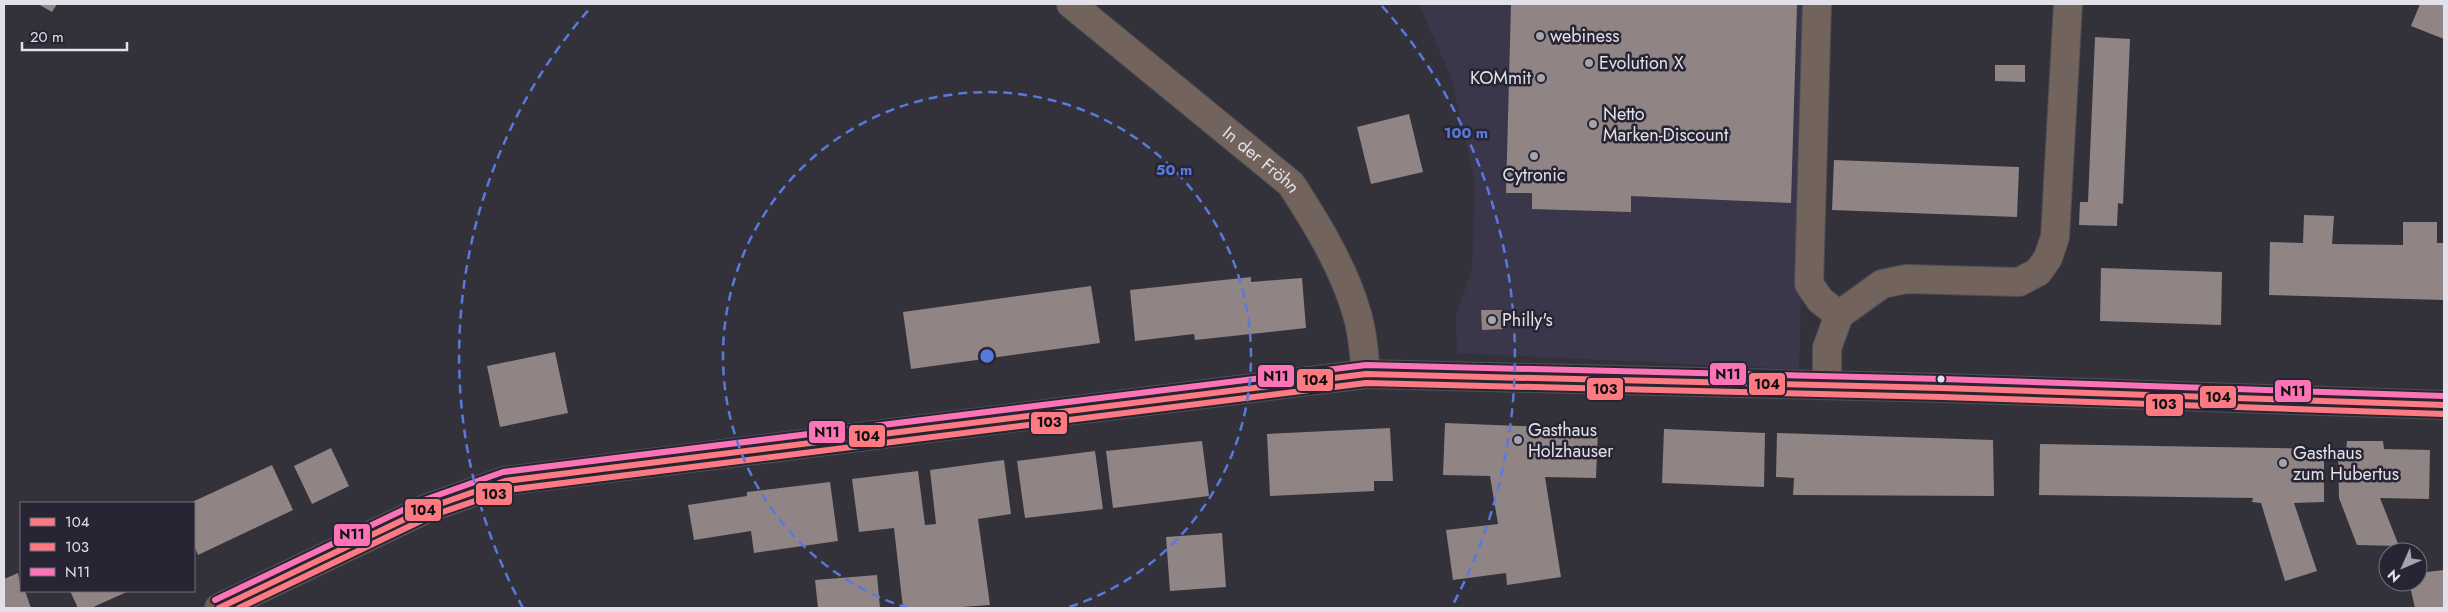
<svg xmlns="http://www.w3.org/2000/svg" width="2448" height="612" font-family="Jost,sans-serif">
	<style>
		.built { fill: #3a374a }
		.building { fill: #918484 }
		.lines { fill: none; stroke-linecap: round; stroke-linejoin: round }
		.street-casing { stroke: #504f55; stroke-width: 30 }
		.secondary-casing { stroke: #504f55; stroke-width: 30 }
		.street { stroke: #72635c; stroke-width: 28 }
		.secondary { stroke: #6f5c4f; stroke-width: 28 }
		.bus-1-casing { stroke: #272533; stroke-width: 10 }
		.bus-2-casing { stroke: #272533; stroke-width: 10 }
		.bus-3-casing { stroke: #272533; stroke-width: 10 }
		.bus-1 { stroke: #fe7a82; stroke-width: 6 }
		.bus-2 { stroke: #fe7a82; stroke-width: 6 }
		.bus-3 { stroke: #fc74b6; stroke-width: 6 }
		.ring { fill: none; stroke: #587add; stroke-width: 2.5; stroke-dasharray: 9 6 }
		.poi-dot { fill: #a5a4ac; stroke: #272533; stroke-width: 2 }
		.bus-dot { fill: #e2e1ea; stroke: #272533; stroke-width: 2 }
		.labels { text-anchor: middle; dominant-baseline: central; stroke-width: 5; stroke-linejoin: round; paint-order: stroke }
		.poi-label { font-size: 18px; fill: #e2e1ea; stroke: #272533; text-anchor: start }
		.street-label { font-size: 18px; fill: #e2e1ea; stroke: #272533 }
		.centre { fill: #587add; stroke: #272533; stroke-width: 2.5 }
		.ring-label { font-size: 15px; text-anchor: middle; font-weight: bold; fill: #587add; stroke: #272533; stroke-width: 5; stroke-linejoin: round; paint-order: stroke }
		.line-badge { stroke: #272533; stroke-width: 2 }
		.pale-badge-label { font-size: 14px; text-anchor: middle; font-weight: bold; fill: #111 }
	</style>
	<rect width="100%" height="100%" fill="#33323a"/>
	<path class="built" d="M1419,4H1809L1799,369L1457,353L1456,316L1472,270L1475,182L1451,77Z"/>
	<path class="building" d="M38,4H57L52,12Z
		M1511,4H1797L1791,203L1631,196V212L1532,209V193H1506Z
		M2420,4H2444V39L2411,26Z
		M2095,37L2130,39L2123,204L2118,203L2117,226L2079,225L2080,202H2088Z
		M1995,65H2025V82L1995,81Z
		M1409,114L1423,172L1371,184L1357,127Z
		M1834,160L2019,167L2017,217L1832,210Z
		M2304,215L2334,216L2332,244L2403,245V222H2437V243H2444V300L2269,295L2270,242L2303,243Z
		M2101,268L2222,272L2221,325L2100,321Z
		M1251,277V282L1302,278L1306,328L1195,340L1194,334L1135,341L1130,290Z
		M1091,286L1100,343L911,369L903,312Z
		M1481,310H1502L1503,329L1482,330Z
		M555,352L568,413L500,427L487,366Z
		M1445,423L1598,429L1596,478L1545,477L1561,577L1507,585L1506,573L1453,580L1446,530L1498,524L1490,476L1443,475Z
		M1390,428L1393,481H1374V491L1270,496L1267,434Z
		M1664,429L1765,433L1764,487L1662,483Z
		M1777,433L1993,440L1994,496L1793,495L1794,478L1776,477Z
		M1202,441L1209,496L1113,508L1106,451Z
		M2347,441H2383L2384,449L2430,450L2429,499L2380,498L2399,546L2357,545L2339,498L2338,450H2346Z
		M2040,444L2324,449V502L2294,503L2317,571L2285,581L2261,503L2252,502L2253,498L2039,495Z
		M331,448L349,486L312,504L294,466Z
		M1095,451L1103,509L1025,518L1017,461Z
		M1004,460L1011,514L978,519L990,605L947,608H903L894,528L859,532L852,479L918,471L925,525L936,524L930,470Z
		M272,465L293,510L198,555L194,545V503H190Z
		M830,482L838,541L754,553L751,531L694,540L688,505L747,496V492Z
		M1222,533L1226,587L1170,591L1166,537Z
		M2444,570V608H2415L2409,582H2418V573Z
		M18,573L21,591H25L31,608H4V579Z
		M877,575L880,608H818L815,580Z
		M70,591H129L91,608H78Z"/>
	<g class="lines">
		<g class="street-casing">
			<g id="street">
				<path id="s1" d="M1071,4L1291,184C1317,224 1344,268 1357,314C1363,333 1364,354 1366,374"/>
				<path d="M1817,4L1809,284L1820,300L1839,315"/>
				<path d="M1827,385V348L1839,315L1882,284L1906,279L2019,282L2038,272L2048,258L2055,237L2068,4"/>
			</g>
		</g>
		<g class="secondary-casing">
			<path id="secondary" d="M219,608L428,508L505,481L1366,374L1942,388L2444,405"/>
		</g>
		<use href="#street" class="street"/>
		<use href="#secondary" class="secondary"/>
		<g class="bus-1-casing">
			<path id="bus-1" d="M219,608L428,508L505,481L1366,374L1942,388L2444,405"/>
		</g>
		<g class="bus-2-casing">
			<path id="bus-2" d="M239,608L431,516L507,490L1366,383L1942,397L2444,414"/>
		</g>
		<g class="bus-3-casing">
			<path id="bus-3" d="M215,600L424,500L503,472L1366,365L1942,379L2444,396"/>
		</g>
		<use href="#bus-1" class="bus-1"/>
		<use href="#bus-2" class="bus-2"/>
		<use href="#bus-3" class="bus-3"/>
	</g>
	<g class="ring">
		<path d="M908 608A264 264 0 1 1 1066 608"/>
		<path d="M523 608A528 528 0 0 1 592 6M1382 6A528 528 0 0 1 1451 608"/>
	</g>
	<g class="poi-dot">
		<circle cx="1540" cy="36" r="5"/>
		<circle cx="1589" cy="63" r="5"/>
		<circle cx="1541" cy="78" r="5"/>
		<circle cx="1593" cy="124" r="5"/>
		<circle cx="1534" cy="156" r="5"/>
		<circle cx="1492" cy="320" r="5"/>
		<circle cx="1518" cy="440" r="5"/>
		<circle cx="2283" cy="463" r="5"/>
	</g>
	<circle class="bus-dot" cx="1941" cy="379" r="4.5"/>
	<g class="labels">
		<g class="poi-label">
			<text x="1550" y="36">webiness</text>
			<text x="1599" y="63">Evolution X</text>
			<text x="1531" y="78" text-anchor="end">KOMmit</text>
			<text x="1603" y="114">Netto<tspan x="1603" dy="21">Marken-Discount</tspan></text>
			<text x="1534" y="175" text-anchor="middle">Cytronic</text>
			<text x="1502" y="320">Philly's</text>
			<text x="1528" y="430">Gasthaus<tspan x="1528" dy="21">Holzhauser</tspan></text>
			<text x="2293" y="453">Gasthaus<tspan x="2293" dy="21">zum Hubertus</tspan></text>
		</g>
		<g class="street-label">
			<text stroke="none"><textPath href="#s1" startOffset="246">In der Fröhn</textPath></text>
		</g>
	</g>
	<circle cx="987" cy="356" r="8" class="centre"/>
	<g class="ring-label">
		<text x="1466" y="138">100 m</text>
		<text x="1174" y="175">50 m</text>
	</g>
	<g class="line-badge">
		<rect x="1709" y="362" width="38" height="24" rx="5" fill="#fc74b6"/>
		<rect x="1257" y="364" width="38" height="24" rx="5" fill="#fc74b6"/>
		<rect x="1296" y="368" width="38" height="24" rx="5" fill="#fe7a82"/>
		<rect x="1748" y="372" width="38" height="24" rx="5" fill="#fe7a82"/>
		<rect x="1586" y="377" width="38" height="24" rx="5" fill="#fe7a82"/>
		<rect x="2274" y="379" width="38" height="24" rx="5" fill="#fc74b6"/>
		<rect x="2199" y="385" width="38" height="24" rx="5" fill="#fe7a82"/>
		<rect x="2145" y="393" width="39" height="24" rx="5" fill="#fe7a82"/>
		<rect x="1030" y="411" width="38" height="24" rx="5" fill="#fe7a82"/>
		<rect x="808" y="420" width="38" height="24" rx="5" fill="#fc74b6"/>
		<rect x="848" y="424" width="38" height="24" rx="5" fill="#fe7a82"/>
		<rect x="475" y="482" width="38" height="24" rx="5" fill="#fe7a82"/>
		<rect x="404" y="498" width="38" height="24" rx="5" fill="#fe7a82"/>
		<rect x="333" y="523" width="38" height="24" rx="5" fill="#fc74b6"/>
	</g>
	<g class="pale-badge-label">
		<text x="1728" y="379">N11</text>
		<text x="1276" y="381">N11</text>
		<text x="1315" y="385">104</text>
		<text x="1767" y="389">104</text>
		<text x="1605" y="394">103</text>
		<text x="2293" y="396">N11</text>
		<text x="2218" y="402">104</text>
		<text x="2164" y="409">103</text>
		<text x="1049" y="427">103</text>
		<text x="827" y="437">N11</text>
		<text x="867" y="441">104</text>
		<text x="494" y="499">103</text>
		<text x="423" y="515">104</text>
		<text x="352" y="539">N11</text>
	</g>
	<rect width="2448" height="612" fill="none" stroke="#e2e1ea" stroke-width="10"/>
	<rect x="20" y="502" width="175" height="90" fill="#272533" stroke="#72707c"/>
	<rect x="30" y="518" width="25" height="8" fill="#fe7a82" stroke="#72707c"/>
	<text x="65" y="527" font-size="15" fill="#e2e1ea">104</text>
	<rect x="30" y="543" width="25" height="8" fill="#fe7a82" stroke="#72707c"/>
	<text x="65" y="552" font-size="15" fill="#e2e1ea">103</text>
	<rect x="30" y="568" width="25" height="8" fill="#fc74b6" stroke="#72707c"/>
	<text x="65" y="577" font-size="15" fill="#e2e1ea">N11</text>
	<g transform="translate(2403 567) rotate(225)"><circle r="24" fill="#272533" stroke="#72707c"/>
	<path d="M0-4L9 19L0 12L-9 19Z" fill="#a5a4ac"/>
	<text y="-8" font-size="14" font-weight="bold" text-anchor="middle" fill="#e2e1ea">N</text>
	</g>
	<path d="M22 42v8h105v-8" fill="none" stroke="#e2e1ea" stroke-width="2.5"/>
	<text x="30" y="42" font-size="15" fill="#e2e1ea" stroke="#272533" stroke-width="4" paint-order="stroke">20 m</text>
</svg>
